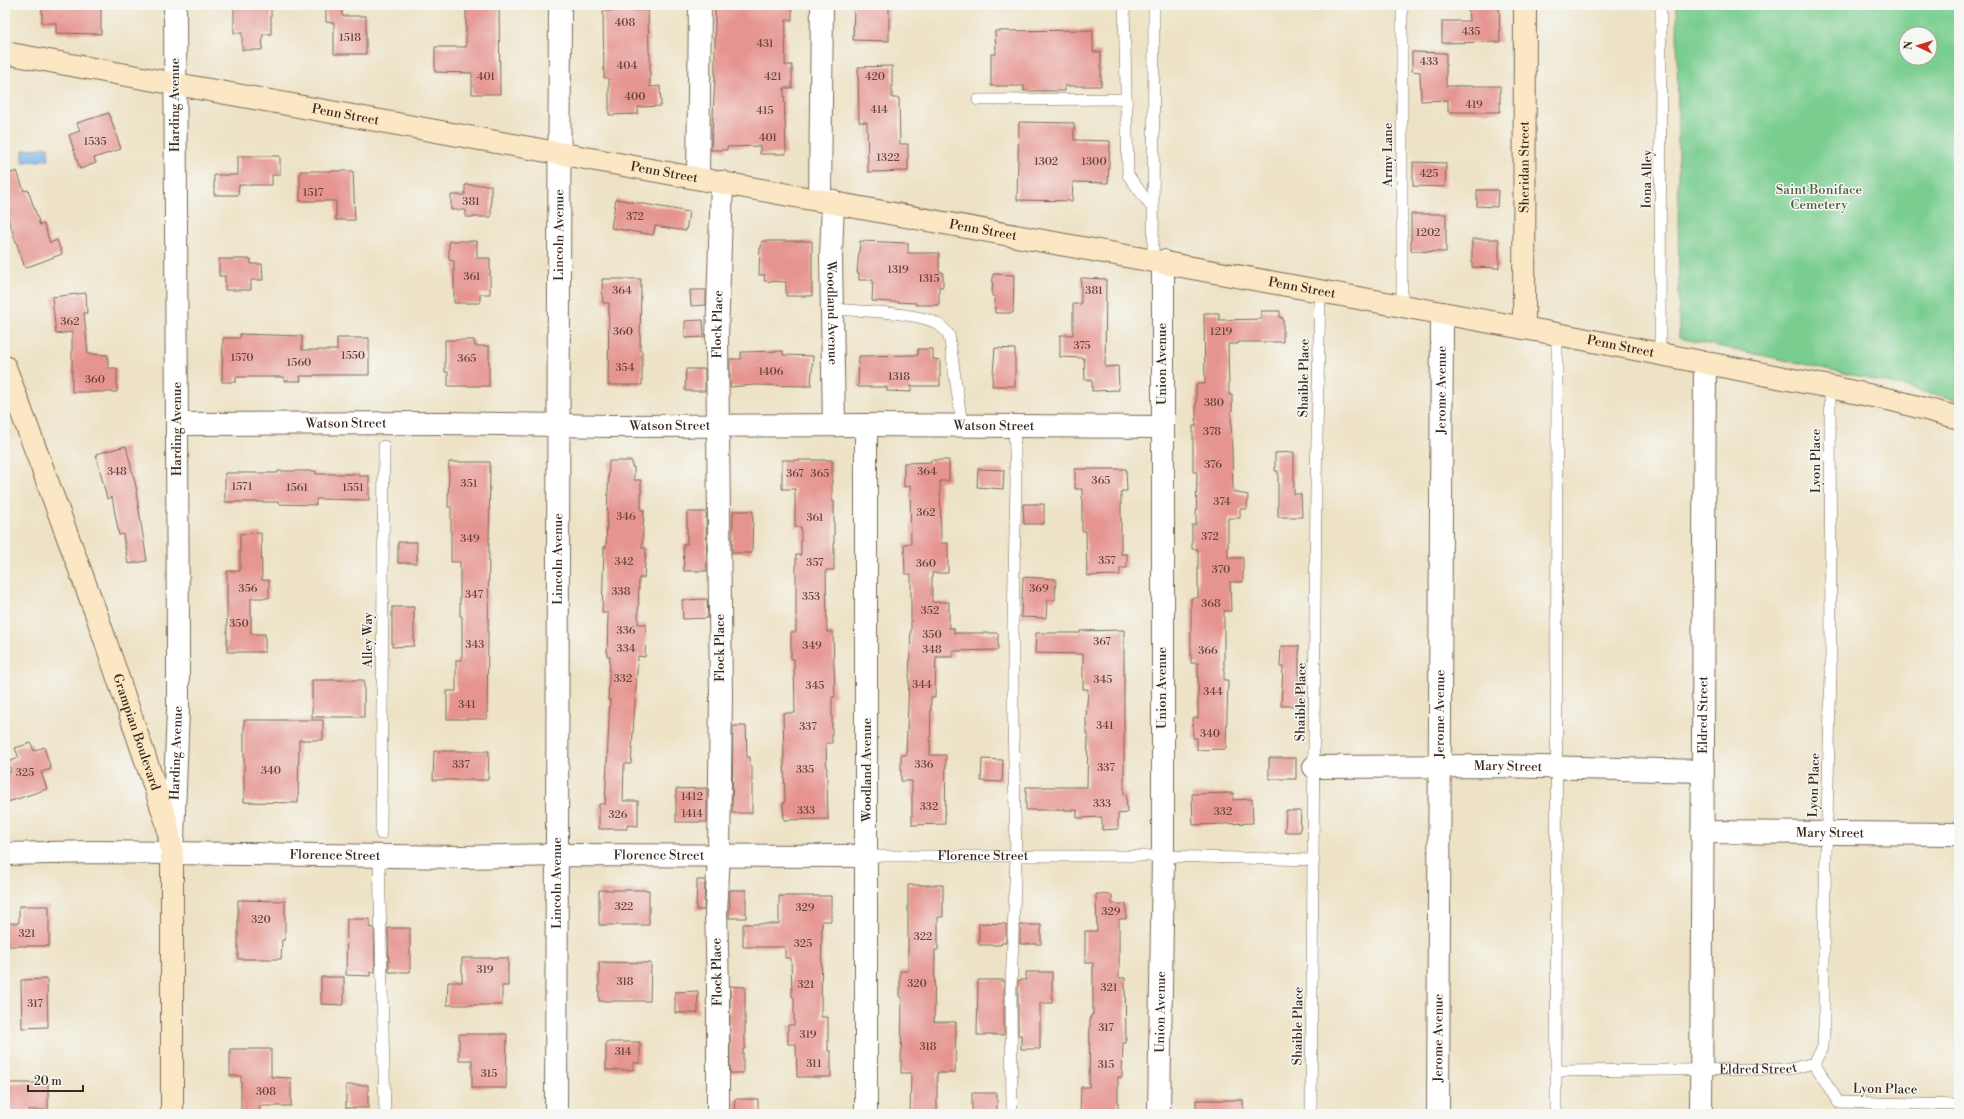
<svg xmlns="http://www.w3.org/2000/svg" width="1964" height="1119" font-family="'Libre Bodoni',serif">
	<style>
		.green { fill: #79cd8f; stroke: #5a7c56; fill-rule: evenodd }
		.water { fill: #74b1e6; stroke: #586e82 }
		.building { fill: #e69490 }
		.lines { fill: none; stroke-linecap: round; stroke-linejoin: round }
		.lane-casing { stroke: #796a58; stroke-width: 12 }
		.street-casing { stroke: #796a58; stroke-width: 24 }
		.secondary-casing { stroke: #796a58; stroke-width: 24 }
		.lane { stroke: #fff; stroke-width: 11 }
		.street { stroke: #fff; stroke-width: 22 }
		.secondary { stroke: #fbe7c3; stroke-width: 22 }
		.labels { text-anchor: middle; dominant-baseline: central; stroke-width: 3; stroke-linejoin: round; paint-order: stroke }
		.number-label { font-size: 11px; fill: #66443a }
		.street-label { font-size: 13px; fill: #3b2a1e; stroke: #f6f6f2 }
		.park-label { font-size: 13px; fill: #4e5b40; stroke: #f6f6f2 }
	</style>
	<rect width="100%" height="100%" fill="#f6f6f2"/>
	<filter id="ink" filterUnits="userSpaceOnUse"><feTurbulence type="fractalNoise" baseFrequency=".025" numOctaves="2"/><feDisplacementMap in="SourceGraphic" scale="8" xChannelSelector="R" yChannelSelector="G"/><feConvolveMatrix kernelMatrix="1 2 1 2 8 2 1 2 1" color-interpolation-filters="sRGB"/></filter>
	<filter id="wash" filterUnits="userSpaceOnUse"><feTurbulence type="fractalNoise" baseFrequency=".012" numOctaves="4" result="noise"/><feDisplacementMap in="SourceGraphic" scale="16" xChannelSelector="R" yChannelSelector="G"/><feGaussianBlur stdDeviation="0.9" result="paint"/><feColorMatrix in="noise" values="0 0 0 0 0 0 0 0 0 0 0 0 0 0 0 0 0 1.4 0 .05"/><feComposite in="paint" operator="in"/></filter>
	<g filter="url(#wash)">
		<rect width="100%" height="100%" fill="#ede2c5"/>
		<path class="green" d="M1677,5H1959V400L1823,368L1679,338ZM1906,34H1930V58H1906Z"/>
		<path class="water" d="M48,147L49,160L23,162V150Z"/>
		<g id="blocks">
			<path class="building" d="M42,5H101V34L56,33V23H42Z
				M234,5H271V34H263L262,50H242V33H234Z
				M326,5H342V16H366V54H334V23L326,22Z
				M466,5H499L500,94H472V73L435,72V47H466Z
				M753,5H792V20H786L785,65H792V88H784L786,154H760V146L727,147V150H711L715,78V8H753Z
				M854,5H889V41L853,40Z
				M1468,5H1499L1500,42L1442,43V21H1469Z
				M648,10L649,54H650V87L660,86L661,106L638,107V114L609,115V78H604L603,11Z
				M1093,30V52H1101V86H1065V91H1024V86H991V54H996L995,31Z
				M1412,52L1446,53V86H1500V112H1448V100L1421,101L1420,72L1412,71Z
				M892,66V98H899L900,144H908V171L868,172L867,122H859L858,67Z
				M109,113L121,149L94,158L96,163L80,169L69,135L80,131L77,123Z
				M1019,122L1074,123V140L1110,141L1108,183L1073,182L1072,201L1017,200Z
				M238,156H280V175H272V185H239L238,195H214V175H238Z
				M1413,162L1446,163L1445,187L1413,186Z
				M17,171L24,191L28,190L40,225L44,224L50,243L57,240L62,254L25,268L5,209V175Z
				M300,171H353L355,220H336V201H300Z
				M465,185H491V217H466V210H451V195H465Z
				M1477,190H1498L1497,207L1477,206Z
				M616,199L689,212L686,231L655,226L653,235L611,228Z
				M1411,214H1446V252L1411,251Z
				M1472,239H1499V268L1472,267Z
				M449,241H477V258H490V294H480V303H454V261L449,260Z
				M762,241H812V296H786V282L764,281L765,275H759L760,248H761Z
				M860,241L908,243V253H939V272H943V287H939V305H916V303L872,301L873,280H859V273H857Z
				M219,259H251V264H262L263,280H251V290H225V276H219Z
				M993,274L1014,275L1013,313H995V296H992Z
				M1081,278L1106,279L1105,367L1118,366L1119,390L1092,391V380H1085L1084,358L1060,357V335H1073V304H1081Z
				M602,279H641L640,351H642V385H608L609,303H603Z
				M690,290H706V305L691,306Z
				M86,293L87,313H84L88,354L108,355V368H117V392H72V332L56,334L52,297Z
				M1261,311H1280V318H1283V342H1238V344H1228L1229,395H1232V411H1231L1233,492L1248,495L1247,509H1240V518H1228V558H1243V582H1230L1231,611H1224V680H1228L1226,749L1197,750V738H1193V718H1198V663H1191V598H1198V549H1192V525H1196L1197,472H1193V426H1196V384H1205L1204,313H1219V320L1261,319Z
				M703,320L704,337L685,338V321Z
				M240,334L302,336V350H337V338H369V375H314V376H300L301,381H284V377H236V382H222L223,338H240Z
				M445,340H474L475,346H489V386H448V372H445Z
				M995,348L1015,349V386H992Z
				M918,349H933V359L940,360V386H911V392L887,391V387H858L859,356L918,355Z
				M783,351V355L813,356L811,386L754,385L730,387V359H741V352Z
				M686,369H705V391H685Z
				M126,446L137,491L136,492L147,561L128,564L123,534L119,535L112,497L107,499L96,454Z
				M1294,452V494H1301L1302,517H1278V471H1275V453Z
				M782,460H832V501H834V570H826L827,632H833L835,697H832V743H826L828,819L784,820L783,803H785L783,713H795L794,659H791V632H796V555H801V527H795V489H782Z
				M931,460H949V481H940L941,543H948V573H932V602H949V628H954V633H998V650L953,651V657H936L935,698L931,697L930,755H946L945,824L912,825V781H901V755H906L911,628V574H905L904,544H911L910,486L904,487V463L931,462Z
				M609,461H632V467H634V480H641V510H644L642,548H646L644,578H639L638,624H646L645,657L638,656L631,764H624L623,801H638V826L627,825V829H599V804H605L610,700H608L610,656H607L608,613H602L604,547H606Z
				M449,462H490L487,719H447V691H456V660H462V616H460V562H451V507H448Z
				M978,469L1004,470L1003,489L977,487Z
				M1075,469H1126L1127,491H1121V554H1127V568H1120V575L1087,576L1086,531H1082V489H1075Z
				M278,471H316V474H359V476H369V500L316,499V505L278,504V502H225V473H278Z
				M1023,504H1044V524H1024Z
				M733,511H753L752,553H732Z
				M687,512H706L707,571H684L683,544H687Z
				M261,533L262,580H269V598H251V634H265V652H227V571H240V534Z
				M398,542H417V563H398Z
				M1023,577L1056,579L1055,600H1047L1046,618L1021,617Z
				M707,599L708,618L683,619L682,600Z
				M392,607H414V646L392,647Z
				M1124,630V794H1126L1127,813L1118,814V829L1102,830V817L1077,818V810H1026V787H1087L1088,734H1086V718L1088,689H1083V654L1035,653L1036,633H1080V631Z
				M1281,646H1299V683H1303L1302,706H1281L1283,667H1280Z
				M312,680H364V717H312Z
				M244,720H323V740H299L298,803L244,802Z
				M733,726H746L747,757H750V766H752V813H732Z
				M31,743L34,751L44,747L51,769L41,772L47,789L5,803V774L11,772L8,762L19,758L15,748Z
				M434,751H489L488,780H433Z
				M1269,758H1296V779H1269Z
				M982,759L1003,760L1002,782L981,781Z
				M707,788V822H676V789Z
				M1233,793V800L1252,799L1253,823L1193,825L1192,794Z
				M1286,811H1301L1300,832H1285Z
				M697,880H705L704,910H696Z
				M908,885H943V917H938V950H935L934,1022H956L955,1073H937V1114H910L911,1073H901L902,997H900V971H908Z
				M599,890H649V925H599Z
				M730,890H746V918H729Z
				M1096,894L1112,895V904H1126V919H1119V978H1125L1126,1043H1123L1122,1077H1118V1114H1080L1081,1087H1089L1090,1022L1091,1015H1093V963H1085V931H1097Z
				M779,896H831V921H822L821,1017H828V1051H831V1077H797L796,1044H788V1025H794V997H792L791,958H785V947H743V924H779Z
				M238,900L285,901V940H282L281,959H238Z
				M19,906H49V946H5V923H19Z
				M347,919H370V928H374L375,972H370V976L346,975Z
				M979,923L1006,924V943H1001V945H979Z
				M1020,925H1041V944H1020Z
				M388,928H410V972H389Z
				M462,958H508V986H502V1005H447L448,982H462Z
				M599,962L651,963L650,1001H599Z
				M1026,972H1052V1003H1040V1049H1021V1035H1018V980H1026Z
				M321,977H344V1005L321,1004Z
				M47,979L48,1027L22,1028L21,980Z
				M978,980H1004V1035H977Z
				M730,986L745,987V1049H743V1073H730Z
				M698,991V1013H675V992Z
				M459,1034H507L506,1088H472V1060H459Z
				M606,1042H640V1063H633V1070H606Z
				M230,1049H271V1077L291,1078V1106H260L259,1113H241V1076H230Z
				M5,1083H48V1110H28V1114H5Z
				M346,1085H368V1108H346Z
				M972,1093H997V1113H972Z
				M735,1099H758V1114H734Z
				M1196,1100H1243V1114H1196Z"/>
		</g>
	</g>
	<g filter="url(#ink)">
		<use href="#blocks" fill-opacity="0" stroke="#796a58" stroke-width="1"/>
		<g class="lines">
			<g class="lane-casing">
				<g id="lane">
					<path d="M1124,5L1128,175L1153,209"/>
					<path d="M1402,5V306"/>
					<path d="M978,100L1126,99"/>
					<path d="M1153,259L1154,5"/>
					<path d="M832,309C857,311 916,312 936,323C942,326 945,330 949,335L962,425"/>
					<path d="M1660,354L1661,5"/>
					<path d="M381,834L384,446"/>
					<path d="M379,855L385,1114"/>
					<path id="s1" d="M867,856H1163L1314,860"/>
					<path d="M1814,1063L1823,1047L1824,1023V927L1831,673L1830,387"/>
					<path d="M1814,1063L1838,1102L1959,1105"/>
					<path id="s2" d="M1556,1071L1790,1069L1814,1063"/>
					<path d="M1012,1114L1011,989L1016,856L1013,722V623L1016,481L1014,425"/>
					<path d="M1311,1114L1316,485L1320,290"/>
					<path d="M1556,1114L1557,334"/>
				</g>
			</g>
			<g class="street-casing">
				<g id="street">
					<path d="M698,178L700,5"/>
					<path d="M820,199L822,5"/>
					<path id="s3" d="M833,201L831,257L834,425"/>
					<path id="s4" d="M178,424L444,423L609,426L866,425L1161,427"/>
					<path id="s5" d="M1314,767L1496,766L1702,771"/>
					<path id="s6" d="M1702,832L1959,834"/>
					<path id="s7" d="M173,838L178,710V647L175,5"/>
					<path id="s8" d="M5,854L95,852L461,857L557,855L867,856"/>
					<path id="s9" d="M556,1114L560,5"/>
					<path id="s10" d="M718,1114V987L716,911L719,855L721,697L717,339L722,182"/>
					<path d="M866,1114V425"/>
					<path id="s11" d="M1159,1114L1163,856V261"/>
					<path id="s12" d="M1438,1114L1442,313"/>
					<path id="s13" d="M1701,1114L1705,362"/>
				</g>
			</g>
			<g class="secondary-casing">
				<g id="secondary">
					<path id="s14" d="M5,53L1557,334L1830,387L1892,400L1959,418"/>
					<path id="s15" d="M1524,328L1525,5"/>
					<path id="s16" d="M5,367L97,616L167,823L172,853V1114"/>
				</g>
			</g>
			<use href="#lane" class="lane"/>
			<use href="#street" class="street"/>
			<use href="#secondary" class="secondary"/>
		</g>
	</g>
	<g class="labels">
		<g class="number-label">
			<text x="625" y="23">408</text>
			<text x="1471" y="32">435</text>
			<text x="350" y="38">1518</text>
			<text x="765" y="44">431</text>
			<text x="1429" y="62">433</text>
			<text x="627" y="66">404</text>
			<text x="486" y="77">401</text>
			<text x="773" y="77">421</text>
			<text x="875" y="77">420</text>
			<text x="635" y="97">400</text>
			<text x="1474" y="105">419</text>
			<text x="879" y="110">414</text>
			<text x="765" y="111">415</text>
			<text x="768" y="138">401</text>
			<text x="95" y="142">1535</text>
			<text x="888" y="158">1322</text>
			<text x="1046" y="162">1302</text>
			<text x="1094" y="162">1300</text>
			<text x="1429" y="174">425</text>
			<text x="313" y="193">1517</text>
			<text x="471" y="202">381</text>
			<text x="635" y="217">372</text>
			<text x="1428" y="233">1202</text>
			<text x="898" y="270">1319</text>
			<text x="472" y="277">361</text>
			<text x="929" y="279">1315</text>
			<text x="622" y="291">364</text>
			<text x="1094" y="291">381</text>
			<text x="70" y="322">362</text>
			<text x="623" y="332">360</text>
			<text x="1221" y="332">1219</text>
			<text x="1082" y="346">375</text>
			<text x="353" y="356">1550</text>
			<text x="242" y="358">1570</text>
			<text x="467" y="359">365</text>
			<text x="299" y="363">1560</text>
			<text x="625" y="368">354</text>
			<text x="771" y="372">1406</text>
			<text x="899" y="377">1318</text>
			<text x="95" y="380">360</text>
			<text x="1214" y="403">380</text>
			<text x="1212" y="432">378</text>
			<text x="1213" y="465">376</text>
			<text x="117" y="472">348</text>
			<text x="927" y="472">364</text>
			<text x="795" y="474">367</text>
			<text x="820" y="474">365</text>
			<text x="1101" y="481">365</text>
			<text x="469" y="484">351</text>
			<text x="242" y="487">1571</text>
			<text x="297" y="488">1561</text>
			<text x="353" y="488">1551</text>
			<text x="1222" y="502">374</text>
			<text x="926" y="513">362</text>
			<text x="626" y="517">346</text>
			<text x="815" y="518">361</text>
			<text x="1210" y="537">372</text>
			<text x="470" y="539">349</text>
			<text x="1107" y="561">357</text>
			<text x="624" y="562">342</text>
			<text x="815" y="563">357</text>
			<text x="926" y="564">360</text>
			<text x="1221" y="570">370</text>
			<text x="248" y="589">356</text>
			<text x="1039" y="589">369</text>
			<text x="621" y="592">338</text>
			<text x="474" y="595">347</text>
			<text x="811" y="597">353</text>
			<text x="1211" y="604">368</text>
			<text x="930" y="611">352</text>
			<text x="239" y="624">350</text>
			<text x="626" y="631">336</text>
			<text x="932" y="635">350</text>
			<text x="1102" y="642">367</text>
			<text x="475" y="645">343</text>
			<text x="812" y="646">349</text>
			<text x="626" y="649">334</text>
			<text x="932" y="650">348</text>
			<text x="1208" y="651">366</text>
			<text x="623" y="679">332</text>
			<text x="1103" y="680">345</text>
			<text x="922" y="685">344</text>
			<text x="815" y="686">345</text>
			<text x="1213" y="692">344</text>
			<text x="467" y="705">341</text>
			<text x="1105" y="726">341</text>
			<text x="808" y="727">337</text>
			<text x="1210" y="734">340</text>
			<text x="461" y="765">337</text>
			<text x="924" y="765">336</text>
			<text x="1106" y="768">337</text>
			<text x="805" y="770">335</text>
			<text x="271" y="771">340</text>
			<text x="25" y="773">325</text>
			<text x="692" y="797">1412</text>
			<text x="1102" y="804">333</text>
			<text x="929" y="807">332</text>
			<text x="806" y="811">333</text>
			<text x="1223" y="812">332</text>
			<text x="692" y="814">1414</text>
			<text x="618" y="815">326</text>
			<text x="624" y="907">322</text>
			<text x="805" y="908">329</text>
			<text x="1111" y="912">329</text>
			<text x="261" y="920">320</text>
			<text x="27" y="934">321</text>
			<text x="923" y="937">322</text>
			<text x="803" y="944">325</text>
			<text x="485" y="970">319</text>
			<text x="625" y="982">318</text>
			<text x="917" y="984">320</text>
			<text x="806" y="985">321</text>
			<text x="1109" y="988">321</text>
			<text x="35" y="1004">317</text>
			<text x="1106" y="1028">317</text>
			<text x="808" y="1035">319</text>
			<text x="928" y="1047">318</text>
			<text x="623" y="1052">314</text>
			<text x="814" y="1064">311</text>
			<text x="1106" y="1065">315</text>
			<text x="489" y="1074">315</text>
			<text x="266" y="1092">308</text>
		</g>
		<g class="street-label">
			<text transform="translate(175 105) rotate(-90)">Harding Avenue</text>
			<text stroke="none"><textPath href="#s14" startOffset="346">Penn Street</textPath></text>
			<text transform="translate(1388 155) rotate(-90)">Army Lane</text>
			<text stroke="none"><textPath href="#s15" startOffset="161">Sheridan Street</textPath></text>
			<text stroke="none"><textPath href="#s14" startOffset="670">Penn Street</textPath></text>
			<text transform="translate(1647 179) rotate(-89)">Iona Alley</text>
			<text stroke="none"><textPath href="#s14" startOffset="994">Penn Street</textPath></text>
			<text stroke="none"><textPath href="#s9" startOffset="879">Lincoln Avenue</textPath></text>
			<text stroke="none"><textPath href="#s14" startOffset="1318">Penn Street</textPath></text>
			<text stroke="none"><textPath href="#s3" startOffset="112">Woodland Avenue</textPath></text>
			<text stroke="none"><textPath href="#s10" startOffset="790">Flock Place</textPath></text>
			<text stroke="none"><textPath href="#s14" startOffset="1642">Penn Street</textPath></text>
			<text transform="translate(1162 364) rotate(-90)">Union Avenue</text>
			<text transform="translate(1304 378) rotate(-89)">Shaible Place</text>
			<text stroke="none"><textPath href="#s12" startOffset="724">Jerome Avenue</textPath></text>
			<text stroke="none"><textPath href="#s4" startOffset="168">Watson Street</textPath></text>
			<text stroke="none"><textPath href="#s4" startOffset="816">Watson Street</textPath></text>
			<text stroke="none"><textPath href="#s4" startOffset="492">Watson Street</textPath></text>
			<text transform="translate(177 429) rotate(-90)">Harding Avenue</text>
			<text transform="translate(1816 461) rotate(-90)">Lyon Place</text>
			<text stroke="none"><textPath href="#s9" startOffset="555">Lincoln Avenue</textPath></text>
			<text transform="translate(368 640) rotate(-90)">Alley Way</text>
			<text transform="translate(720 648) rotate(-90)">Flock Place</text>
			<text transform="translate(1162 688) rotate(-90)">Union Avenue</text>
			<text transform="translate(1301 702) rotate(-89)">Shaible Place</text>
			<text stroke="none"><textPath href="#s12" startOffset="400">Jerome Avenue</textPath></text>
			<text stroke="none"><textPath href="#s13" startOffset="399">Eldred Street</textPath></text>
			<text stroke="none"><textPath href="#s16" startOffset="388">Grampian Boulevard</textPath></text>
			<text stroke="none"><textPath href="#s7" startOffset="85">Harding Avenue</textPath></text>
			<text stroke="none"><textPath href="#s5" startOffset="194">Mary Street</textPath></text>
			<text transform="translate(867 770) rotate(-90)">Woodland Avenue</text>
			<text transform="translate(1814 785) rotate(-88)">Lyon Place</text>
			<text stroke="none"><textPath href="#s6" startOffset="128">Mary Street</textPath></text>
			<text stroke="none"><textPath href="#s8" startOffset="330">Florence Street</textPath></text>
			<text stroke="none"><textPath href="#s8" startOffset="654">Florence Street</textPath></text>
			<text stroke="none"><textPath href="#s1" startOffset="116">Florence Street</textPath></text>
			<text stroke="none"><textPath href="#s9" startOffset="231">Lincoln Avenue</textPath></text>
			<text transform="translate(717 972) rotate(-91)">Flock Place</text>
			<text stroke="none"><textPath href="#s11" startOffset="102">Union Avenue</textPath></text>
			<text transform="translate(1298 1026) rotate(-89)">Shaible Place</text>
			<text stroke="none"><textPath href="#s12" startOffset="76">Jerome Avenue</textPath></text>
			<text stroke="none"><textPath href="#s2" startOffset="202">Eldred Street</textPath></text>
			<text transform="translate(1885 1089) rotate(1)">Lyon Place</text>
		</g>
		<g class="park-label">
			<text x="1819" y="190">Saint Boniface<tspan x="1819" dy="15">Cemetery</tspan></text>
		</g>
	</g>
	<rect width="1964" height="1119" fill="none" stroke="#f6f6f2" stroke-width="20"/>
	<g transform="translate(1918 46) rotate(274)"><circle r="19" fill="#f6f6f2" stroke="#aba49d"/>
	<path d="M0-3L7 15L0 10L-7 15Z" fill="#c8321e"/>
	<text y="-6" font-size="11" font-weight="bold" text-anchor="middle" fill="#3b2a1e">N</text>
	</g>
	<path d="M28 1085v6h55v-6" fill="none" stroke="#3b2a1e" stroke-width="2"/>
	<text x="34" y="1085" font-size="12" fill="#3b2a1e" stroke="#f6f6f2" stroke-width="3" paint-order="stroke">20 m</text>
</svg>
